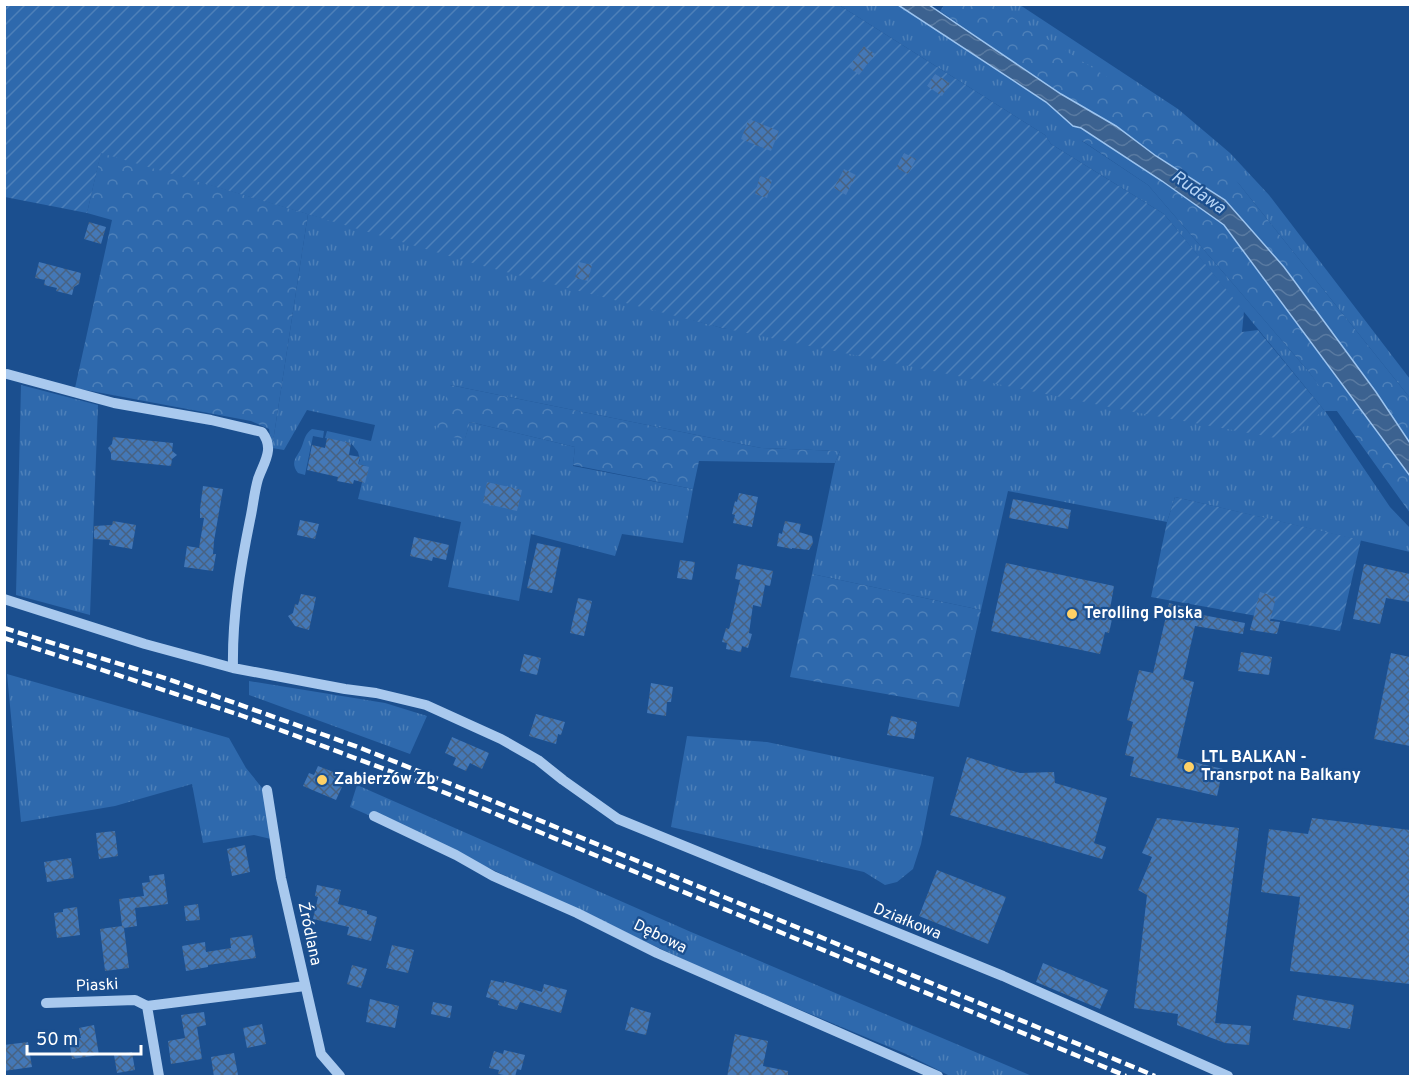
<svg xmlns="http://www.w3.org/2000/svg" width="1415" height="1081" font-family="Overpass,sans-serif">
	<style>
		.grass { fill: url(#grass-tufts) }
		.forest { fill: url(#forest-crowns) }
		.garden { fill: url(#garden-furrows) }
		.water { fill: url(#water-waves); stroke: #9cc4f0; stroke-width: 1.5 }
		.building { fill: url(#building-cross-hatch) }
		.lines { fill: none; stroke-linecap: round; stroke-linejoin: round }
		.minor { stroke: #a9c9ee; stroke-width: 10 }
		.rail { stroke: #fff; stroke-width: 4.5; stroke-dasharray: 10 4.5; stroke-linecap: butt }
		.poi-dot { fill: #ffd166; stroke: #1b4f8f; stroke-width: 2 }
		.labels { text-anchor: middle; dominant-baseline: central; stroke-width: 4.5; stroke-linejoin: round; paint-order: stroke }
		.poi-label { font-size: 16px; font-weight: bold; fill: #fff; stroke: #1b4f8f; text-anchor: start }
		.street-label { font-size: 16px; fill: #fff; stroke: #1b4f8f }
		.water-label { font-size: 18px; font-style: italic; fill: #b5d3f5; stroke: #1b4f8f }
	</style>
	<defs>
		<pattern id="grass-tufts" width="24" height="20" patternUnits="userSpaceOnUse" patternTransform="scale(1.5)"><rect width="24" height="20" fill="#2e69ad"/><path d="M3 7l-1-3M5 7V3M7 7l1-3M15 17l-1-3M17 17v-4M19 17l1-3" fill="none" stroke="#4d80b9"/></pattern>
		<pattern id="forest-crowns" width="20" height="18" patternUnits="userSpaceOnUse" patternTransform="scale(1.5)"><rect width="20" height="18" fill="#2e69ad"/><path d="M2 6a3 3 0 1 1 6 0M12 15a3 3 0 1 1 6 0" fill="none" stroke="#4d80b9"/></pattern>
		<pattern id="garden-furrows" width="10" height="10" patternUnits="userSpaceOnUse" patternTransform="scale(1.5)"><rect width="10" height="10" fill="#2e69ad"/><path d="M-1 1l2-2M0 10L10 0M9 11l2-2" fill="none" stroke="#4d80b9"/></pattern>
		<pattern id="water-waves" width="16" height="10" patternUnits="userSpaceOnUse" patternTransform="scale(1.5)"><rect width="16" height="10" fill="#3c6290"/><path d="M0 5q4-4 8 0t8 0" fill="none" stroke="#597aa1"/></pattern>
		<pattern id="building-cross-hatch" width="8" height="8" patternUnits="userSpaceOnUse" patternTransform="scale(1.5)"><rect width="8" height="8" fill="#4478b7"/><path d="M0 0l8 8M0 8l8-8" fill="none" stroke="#486282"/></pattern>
	</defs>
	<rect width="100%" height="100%" fill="#1b4f8f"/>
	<path class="grass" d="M839,5H898L1046,102L1070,124L1088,133L1082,141L1148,185L1309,372L1339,411H1325L1390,507L1410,528V552L1175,497L1167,522L1008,491L981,610L812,574L835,463L840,451L761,448L450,385L465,438L470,422L575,447L573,466L693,489L683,543L622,534L615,556L531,534L519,601L448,587L461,522L358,499L366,466L358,464L360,460L358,452L351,443L325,438L327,431L371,441L375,425L307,410L284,450L272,448L308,214L722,328L1324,410L1164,214L1051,144L1045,135Z
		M993,5H1020L1178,109L1230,153L1269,195L1410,379V398L1239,184Z
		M21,385L98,405L90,615L16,595Z
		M312,429L324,431L323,438L313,436L305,475L298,473C289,461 298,457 302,446C305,438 305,434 312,429Z
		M7,674L229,738L246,768L263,789L271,839L254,835L203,843L192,784L115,806L21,822Z
		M249,681L385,703L427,716L410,754L249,695Z
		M687,736L767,742L934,777L921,844L913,869L897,882L885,885L864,872L671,827Z
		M357,785L691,932L1032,1076H950L906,1054L710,972L489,868L350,807Z"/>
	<path class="forest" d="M944,5H993L1126,89L1192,140L1239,184L1410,398V443L1376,392L1284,267L1225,200L1061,94L940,11Z
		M1088,133L1162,181L1224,225L1410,476V513L1309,372L1148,185L1081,140Z
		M101,152L308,214L272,448L269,429L251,421L75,388L112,220L87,213Z
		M450,385L761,448L840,451L835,463L699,461L693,489L573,465L575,447L470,422L465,439L434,434Z
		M812,574L981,610L959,707L790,677Z"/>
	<path class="garden" d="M4,5H839L1045,135L1051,144L1164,214L1244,311L1242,332L1258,330L1324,410L1298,431L1276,438L1134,412L722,328L483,266L101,153L87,213L5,197Z
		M1175,497L1361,540L1340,631L1151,597L1167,522Z"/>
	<path class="water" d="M898,5H929L1061,94L1116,126L1156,156L1225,200L1284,267L1376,392L1410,443V476L1224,225L1162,181L1081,128L1073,126L1046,102Z"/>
	<path class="building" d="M864,46L875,54L859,75L849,67Z
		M935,74L950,83L942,96L927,86Z
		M749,119L779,131L771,151L741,139Z
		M904,153L916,159L908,174L896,168Z
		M844,169L856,175L846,195L834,188Z
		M760,176L772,180L767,198L755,194Z
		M89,222L106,227L101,244L84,239Z
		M39,262L81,273L79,284L74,287L72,295L56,291L57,288L44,285L45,280L35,278Z
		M579,262L592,265L588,281L575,278Z
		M113,437L173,443L172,451L177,455L172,459L171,466L111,460V453L108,448L112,444Z
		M327,438L351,443L349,455L360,457L358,464L369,467L365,483L354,480L353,484L337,481L338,477L307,470L312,445L325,448Z
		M487,482L522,490L517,511L483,503Z
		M203,486L223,489L214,541L213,554H216L213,571L184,567L187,546L199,548L204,518H200V509Z
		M739,493L758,497L752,527L733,523L735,515L732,514L735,501L737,502Z
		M1013,499L1071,510L1068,529L1009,518Z
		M300,520L319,524L315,539L297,535Z
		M113,521L136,525L132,549L109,545L110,540L94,539V526L112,525Z
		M785,521L801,524L799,532L812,536L813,543L809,550L792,548V549L777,546L779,533L782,534Z
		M414,537L449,545L446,560L433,557L432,561L410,556Z
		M537,543L561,548L552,593L527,588Z
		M680,560L695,562L692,580L677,578Z
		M1006,563L1114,586L1110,609L1114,610L1109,633L1105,632L1100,654L991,631Z
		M738,564L773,571L770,586L765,585L761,607L753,605L749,633L752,634L748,648L742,646L741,652L726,649L727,643L722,642L726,628L729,629L732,617L740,580L735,579Z
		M1364,564L1410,574V602L1386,598L1380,624L1353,619Z
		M1260,592L1276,597L1270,621L1280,622L1277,634L1250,630Z
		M301,594L316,597L309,630L295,626L288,616L293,613L295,604L298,605Z
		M578,598L592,601L584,636L570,633Z
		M1169,603L1193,609L1192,613L1245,623L1243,634L1195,626L1183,679L1194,682L1177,758L1223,769L1217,796L1130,776L1134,757L1125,755L1133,722L1127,720L1139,670L1153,673Z
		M1241,652L1272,657L1269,675L1238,671Z
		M1391,653L1410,657V746L1374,739Z
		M524,654L541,658L537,675L520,671Z
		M651,683L673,687L671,702H667L666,716L647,713Z
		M536,714L565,722L561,735L558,734L556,744L529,736Z
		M891,716L917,722L914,739L887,735Z
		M452,737L489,753L482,769L470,763L466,771L453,765L456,758L445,753Z
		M967,757L1020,773L1054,772L1055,783L1107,798L1094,843L1106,847L1102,859L950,815Z
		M318,766L341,775L337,785L342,787L336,800L303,786L309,773L314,775Z
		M1157,818L1239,828L1215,1023L1251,1026L1249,1045L1225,1043L1177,1025L1178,1014L1134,1008L1147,895L1138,890L1152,857L1142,853Z
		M1312,818L1410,830V984L1290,971L1300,897L1261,892L1269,829L1308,834Z
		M115,831L118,856L99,859L96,833Z
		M245,845L250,872L232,876L227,849Z
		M71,858L74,878L47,882L44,862Z
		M937,870L1006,897L988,944L919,916Z
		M164,874L168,904L135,908L137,926L124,928L129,968L105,971L100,929L122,926L119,899L144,896L142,883L150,882L149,876Z
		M317,885L341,890L338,904L367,911V914L377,917L371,941L347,935L349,927L313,919L318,897L315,896Z
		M198,904L200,920L186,921L184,906Z
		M77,907L80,935L57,938L54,913L63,912V909Z
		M252,935L256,958L208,965V967L186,971L182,946L205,942L206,952L231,948L230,938Z
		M392,945L414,950L408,973L386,968Z
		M1043,963L1108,990L1100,1009L1036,982Z
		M352,965L367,969L361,988L347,984Z
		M491,980L504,983V981L542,992L544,984L567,990L561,1013L520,1002L517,1010L498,1005L499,1001L486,997Z
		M1297,995L1354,1005L1350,1029L1293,1020Z
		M370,999L399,1006L395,1028L366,1022Z
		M433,1002L452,1006L450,1018L431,1014Z
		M631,1007L651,1013L646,1035L625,1030Z
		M204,1012L206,1025L197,1027L202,1059L171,1064L168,1041L185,1038L181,1015Z
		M262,1024L266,1044L247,1048L243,1028Z
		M94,1025L99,1055L72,1059L69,1040L81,1038L79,1028Z
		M735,1034L768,1041L763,1066L788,1071V1077H727Z
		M28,1042L32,1067L4,1071V1045Z
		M504,1050L525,1055L521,1070L517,1069L515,1077L498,1074L499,1070L489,1068L494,1051L503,1054Z
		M132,1052L135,1070L117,1073L114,1055Z
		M234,1053L238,1075L214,1077L211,1057Z"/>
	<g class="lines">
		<path class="minor" d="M7,374L114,403L211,420L262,432C275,449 264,462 258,479C254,493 253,507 250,520C240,569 232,618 233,668
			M4,599L145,644L233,668L345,689L376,693L426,705L501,739L538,760L563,780L618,819L1003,976L1228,1076
			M267,790L281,878L321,1054L340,1076
			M374,816L456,855L493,876L577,913L657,953L938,1076
			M46,1003L135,1000L147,1006L159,1076
			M147,1006L305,986"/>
		<path class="rail" d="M4,628L168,679L358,747L481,796L1155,1076
			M4,638L240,715L419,782L1126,1076"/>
	</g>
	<g class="poi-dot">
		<circle cx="1072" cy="614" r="6"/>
		<circle cx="1189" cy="767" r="6"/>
		<circle cx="322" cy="780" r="6"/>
	</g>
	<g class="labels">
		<g class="poi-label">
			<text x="1084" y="614">Terolling Polska</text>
			<text x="1201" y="758">LTL BALKAN -<tspan x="1201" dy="18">Transrpot na Balkany</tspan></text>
			<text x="334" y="780">Zabierzów Zb</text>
		</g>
		<g class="street-label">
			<text transform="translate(907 922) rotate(22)">Działkowa</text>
			<text transform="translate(309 934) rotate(78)">Źródlana</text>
			<text transform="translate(660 937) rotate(26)">Dębowa</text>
			<text transform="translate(97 986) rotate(-3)">Piaski</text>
		</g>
		<g class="water-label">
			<text transform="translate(1198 193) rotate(35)">Rudawa</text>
		</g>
	</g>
	<rect width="1415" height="1081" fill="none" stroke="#ffffff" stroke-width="12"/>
	<path d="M27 1045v9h114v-9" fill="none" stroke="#ffffff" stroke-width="3"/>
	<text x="36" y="1045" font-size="18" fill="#ffffff" stroke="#1b4f8f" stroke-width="4.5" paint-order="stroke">50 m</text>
</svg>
